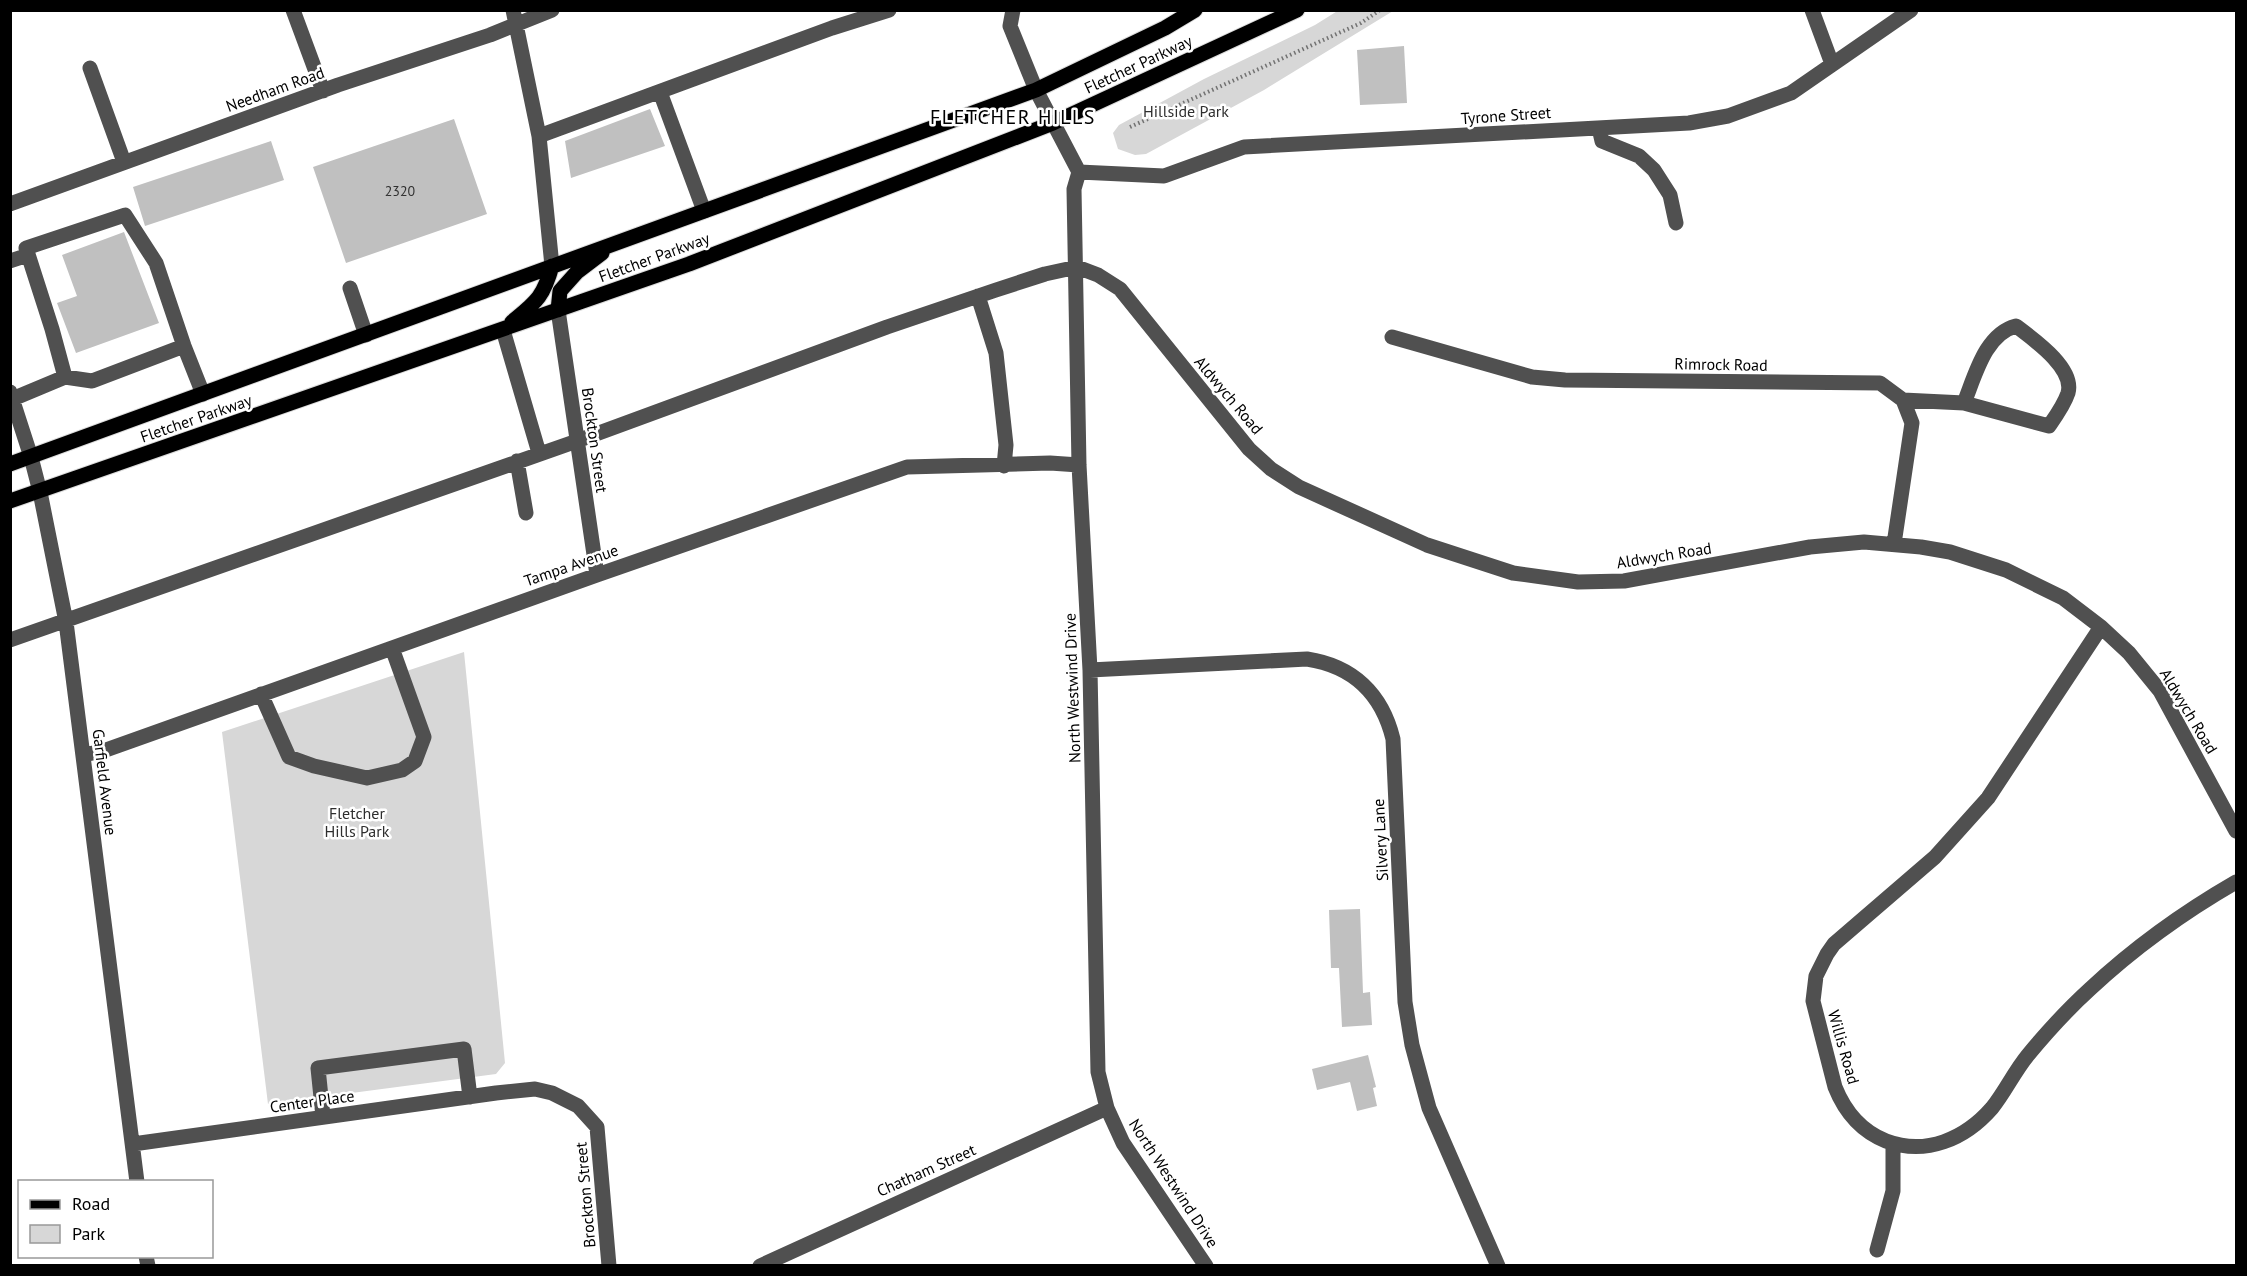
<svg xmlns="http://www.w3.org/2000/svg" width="2247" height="1276" font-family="'PT Sans',sans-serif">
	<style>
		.green { fill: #d7d7d7 }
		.building { fill: #c0c0c0 }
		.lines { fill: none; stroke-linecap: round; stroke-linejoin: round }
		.major-casing { stroke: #dbdbdb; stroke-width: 17 }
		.path { stroke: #727272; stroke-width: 4; stroke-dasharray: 1.5 3; stroke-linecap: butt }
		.minor { stroke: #505050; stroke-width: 15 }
		.major { stroke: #000; stroke-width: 15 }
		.labels { text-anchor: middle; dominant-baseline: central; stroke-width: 5; stroke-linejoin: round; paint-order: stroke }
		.number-label { font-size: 14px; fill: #303030 }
		.street-label { font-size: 16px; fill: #000; stroke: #fff }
		.park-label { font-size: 16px; fill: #2e2e2e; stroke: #fff }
		.quarter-label { font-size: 20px; letter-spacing: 1.5px; fill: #000; stroke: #fff }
	</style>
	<rect width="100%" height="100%" fill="#fff"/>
	<path class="green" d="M1339,10L1393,11L1264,90L1146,154L1135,155L1118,149L1113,133L1119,125L1204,79L1315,25Z
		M464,652L505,1063L496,1074L268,1104L222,732Z"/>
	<path class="building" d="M1404,46L1407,103L1360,105L1357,50Z
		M650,109L665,146L571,178L565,141Z
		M454,119L487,214L346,263L313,167Z
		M271,141L284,180L145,226L133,187Z
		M124,232L159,323L76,353L57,303L77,296L62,255Z
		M1360,909L1363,993L1370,992L1372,1025L1342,1027L1339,968H1331L1329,910Z
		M1368,1055L1376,1087L1373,1088L1377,1106L1357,1111L1350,1082L1317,1090L1312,1069Z"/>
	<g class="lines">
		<g class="major-casing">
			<path id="major" d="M558,310L560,291L577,272L602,253
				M512,322C536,302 543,298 552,266
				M10,464L1036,90L1165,28L1195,10
				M10,501L689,264L1053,123L1297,10"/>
		</g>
		<path class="path" d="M1130,127L1361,23L1380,10"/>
		<path class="minor" d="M293,10L323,91
			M513,10L539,136L552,266
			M1013,10L1010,26L1036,90L1079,172L1074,189L1079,465L1090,670L1098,1072L1107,1108L1123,1143L1206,1266
			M1812,10L1832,64
			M90,68L124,162
			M660,92L704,211
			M1599,128L1602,141L1639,156L1654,170L1670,195L1676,223
			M539,136L832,28L889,10
			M1079,172L1164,176L1244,147L1689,123L1728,116L1791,93L1911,10
			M10,204L338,85L490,35L552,10
			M10,261L28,255
			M350,288L366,335
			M978,296L996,353L1006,445L1004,466
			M558,310L597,575
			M503,330L539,453
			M1392,337L1532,377L1565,380L1880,383L1903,400L1912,423L1894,544
			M65,377L52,329L26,248L125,215L156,263L184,346L203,394
			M10,392L31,457L40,492L66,622L137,1182
			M10,400L65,377L92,381L184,346
			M1903,400L1964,403L2049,426C2056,416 2064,405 2068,393C2075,368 2033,339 2016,326C1985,334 1975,376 1964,403
			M517,461L526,513
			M2101,627L1988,798L1935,857L1834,944L1827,954L1816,976L1813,1001L1835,1087C1845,1112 1861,1131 1886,1141C1926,1156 1965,1139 1992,1108C2005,1092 2014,1072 2028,1055C2047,1032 2068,1009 2090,989C2135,947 2184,912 2236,882
			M10,640L577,441L887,327L996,290L1045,274L1077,267L1098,275L1120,289L1249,449L1271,469L1299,487L1427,545L1513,573L1578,582L1624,581L1810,547L1864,542L1921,547L1950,552L2006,570L2063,598L2101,627L2129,653L2160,691L2236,831
			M1090,670L1307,659C1353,666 1382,694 1393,739L1405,1002L1412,1045L1429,1108L1498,1266
			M261,694L289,757L314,766L367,778L402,770L415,761L424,737L392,648
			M83,755L103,751L597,575L907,467L1050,463L1079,465
			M323,1117L318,1068L464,1049L470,1097
			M133,1144L496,1093L535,1089L552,1093L578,1106L597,1127L609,1266
			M1877,1250L1893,1191V1144
			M146,1256L148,1266
			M760,1266L1107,1108"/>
		<use href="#major" class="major"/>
	</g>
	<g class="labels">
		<g class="number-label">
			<text x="400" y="191">2320</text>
		</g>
		<g class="street-label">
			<text transform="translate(1138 64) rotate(-25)">Fletcher Parkway</text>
			<text transform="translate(275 89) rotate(-20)">Needham Road</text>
			<text transform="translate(1506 115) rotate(-4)">Tyrone Street</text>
			<text transform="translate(654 257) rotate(-20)">Fletcher Parkway</text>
			<text transform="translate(1721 364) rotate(1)">Rimrock Road</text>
			<text transform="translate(1229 395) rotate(50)">Aldwych Road</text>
			<text transform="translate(196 418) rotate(-19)">Fletcher Parkway</text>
			<text transform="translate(595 440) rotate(82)">Brockton Street</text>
			<text transform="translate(1664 555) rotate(-9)">Aldwych Road</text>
			<text transform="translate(571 565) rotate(-19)">Tampa Avenue</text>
			<text transform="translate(1072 688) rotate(-92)">North Westwind Drive</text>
			<text transform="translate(2189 711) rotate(59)">Aldwych Road</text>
			<text transform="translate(105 782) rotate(83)">Garfield Avenue</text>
			<text transform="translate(1380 840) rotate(-93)">Silvery Lane</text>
			<text transform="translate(1844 1047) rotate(74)">Willis Road</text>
			<text transform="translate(312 1101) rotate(-8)">Center Place</text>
			<text transform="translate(926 1170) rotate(-24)">Chatham Street</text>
			<text transform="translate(1174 1183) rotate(57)">North Westwind Drive</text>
			<text transform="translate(585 1195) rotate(-95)">Brockton Street</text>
		</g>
		<g class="park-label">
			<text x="1186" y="111">Hillside Park</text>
			<text x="357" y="813">Fletcher<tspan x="357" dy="18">Hills Park</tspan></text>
		</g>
		<g class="quarter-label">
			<text x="1013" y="117">FLETCHER HILLS</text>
		</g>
	</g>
	<rect width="2247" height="1276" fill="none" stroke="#000000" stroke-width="24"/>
	<rect x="18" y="1180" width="195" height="78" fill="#ffffff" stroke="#999999" stroke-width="1.5"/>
	<rect x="30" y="1200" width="30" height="9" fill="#000000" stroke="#999999" stroke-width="1.5"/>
	<text x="72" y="1210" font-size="18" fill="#000000">Road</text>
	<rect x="30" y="1225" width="30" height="18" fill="#d7d7d7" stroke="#999999" stroke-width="1.5"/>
	<text x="72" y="1240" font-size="18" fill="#000000">Park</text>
</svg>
